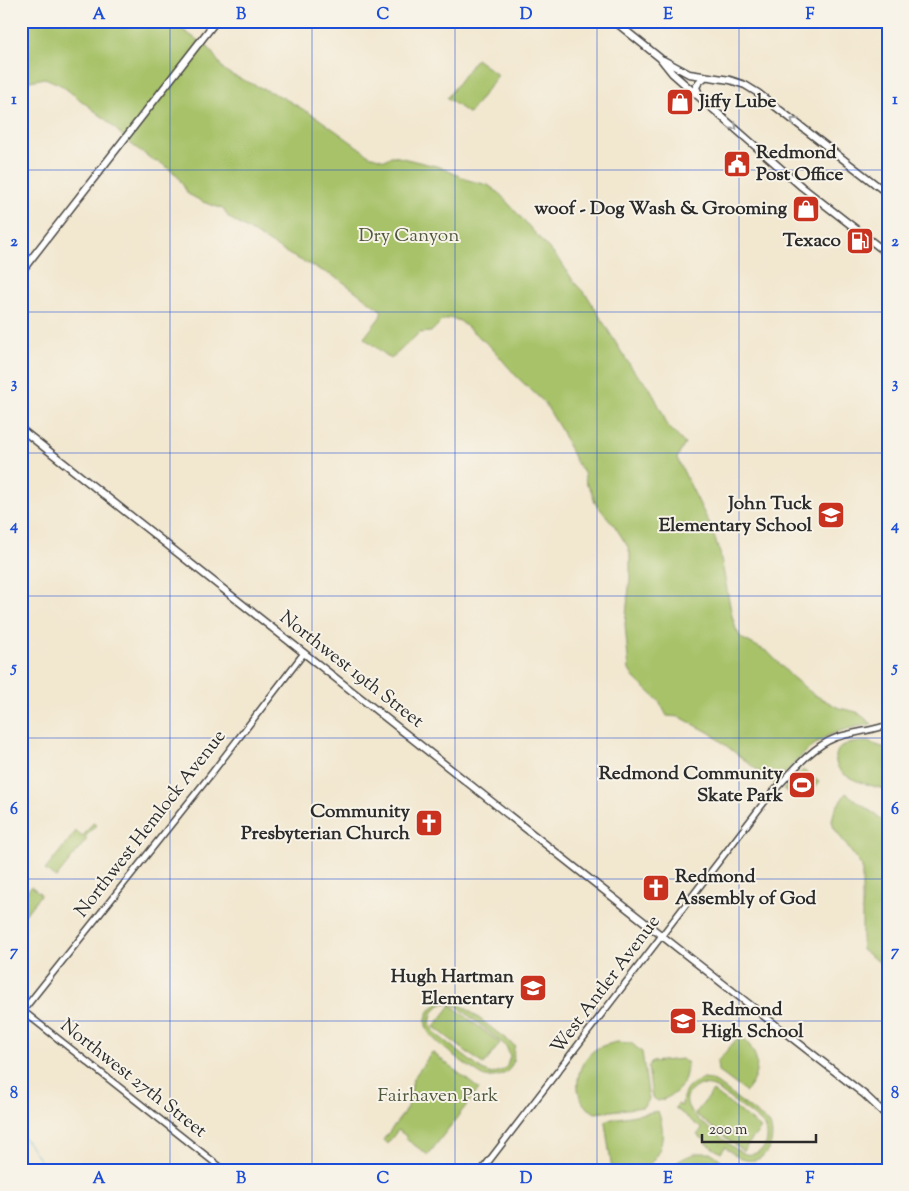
<svg xmlns="http://www.w3.org/2000/svg" width="909" height="1191" font-family="'Sorts Mill Goudy',serif">
	<style>
		.green { fill: #a7c269; stroke: #69764a; fill-rule: evenodd }
		.lines { fill: none; stroke-linecap: round; stroke-linejoin: round }
		.stream { stroke: #53b2d2; stroke-width: 1 }
		.minor-casing { stroke: #494744; stroke-width: 8 }
		.major-casing { stroke: #494744; stroke-width: 9 }
		.minor { stroke: #fff; stroke-width: 5 }
		.major { stroke: #fff; stroke-width: 6 }
		.oneway { stroke: #a0a0a0 }
		.grid { fill: none; stroke: #1d4ed8; stroke-width: 1; stroke-opacity: 0.55 }
		.labels { text-anchor: middle; dominant-baseline: central; stroke-width: 4; stroke-linejoin: round; paint-order: stroke }
		.poi-label { font-size: 19px; font-weight: bold; fill: #2b2b2b; stroke: #f7f3e8; text-anchor: end }
		.park-label { font-size: 19px; fill: #50583e; stroke: #f7f3e8 }
		.street-label { font-size: 19px; fill: #2b2b2b; stroke: #f7f3e8 }
		.neatline { fill: none; stroke: #1d4ed8; stroke-width: 2 }
		.grid-label { font-size: 16px; text-anchor: middle; font-weight: bold; fill: #1d4ed8 }
	</style>
	<rect width="100%" height="100%" fill="#f7f3e8"/>
	<filter id="ink" filterUnits="userSpaceOnUse"><feTurbulence type="fractalNoise" baseFrequency=".02" numOctaves="2"/><feDisplacementMap in="SourceGraphic" scale="10" xChannelSelector="R" yChannelSelector="G"/><feConvolveMatrix kernelMatrix="1 2 1 2 8 2 1 2 1" color-interpolation-filters="sRGB"/></filter>
	<filter id="wash" filterUnits="userSpaceOnUse"><feTurbulence type="fractalNoise" baseFrequency=".0096" numOctaves="4" result="noise"/><feDisplacementMap in="SourceGraphic" scale="20" xChannelSelector="R" yChannelSelector="G"/><feGaussianBlur stdDeviation="1.12" result="paint"/><feColorMatrix in="noise" values="0 0 0 0 0 0 0 0 0 0 0 0 0 0 0 0 0 1.4 0 .05"/><feComposite in="paint" operator="in"/></filter>
	<g filter="url(#wash)">
		<rect width="100%" height="100%" fill="#f2e7cf"/>
		<path class="green" d="M21,21H170L209,48L224,70L232,75L282,97L318,118L369,155L385,160L391,156H394L440,167L468,180L488,185L499,193L561,262L574,282L588,297L622,353L634,371L650,388L664,416L666,424L685,444L677,458L710,525L720,553L732,616L736,629L741,638L768,652L792,677L813,694L839,708L857,712L872,724C860,726 848,728 837,732C812,741 793,765 775,784L710,733L680,717L667,716L659,701L634,678L629,670L625,624L630,578V553L628,547L614,525L595,503L591,490L586,483L584,473L576,462L561,430L544,402L517,377L491,347L460,321L450,318L442,321L431,332L419,333L391,359L364,338L380,317L382,311L339,279L290,255L239,224L229,218L223,209L203,202L188,194L177,175L161,163L154,161L131,144L105,119L61,85L45,78L30,81L21,86Z
			M476,59L498,75L469,114L447,98Z
			M862,742H868L888,749V790C871,785 832,779 836,756C838,743 852,743 862,742Z
			M803,770L819,782L805,799L793,795L783,789Z
			M846,793L888,824V968L862,950V867L834,828L832,820L835,809Z
			M93,823L96,825L85,837L87,839L56,878L45,870L76,831L83,836Z
			M31,886L41,894L21,920V899Z
			M445,1000L459,1003L515,1046C512,1051 515,1056 513,1062C509,1075 497,1078 485,1077C474,1071 435,1043 429,1033C420,1018 431,1004 445,1000ZM446,1003L457,1006L506,1046L510,1056L507,1066L503,1070L492,1074L482,1070L436,1034L430,1024L432,1013L440,1005Z
			M451,1005L500,1043L484,1065L434,1027Z
			M740,1035C760,1053 762,1071 746,1092L718,1071L717,1062Z
			M617,1042L631,1043L642,1052L649,1100L643,1107L595,1113C591,1110 585,1107 583,1103C573,1087 578,1064 592,1052C599,1046 608,1044 617,1042Z
			M432,1052L479,1089L428,1155L406,1139V1136L398,1130L387,1144L383,1140L403,1114L409,1104L413,1079Z
			M682,1059L687,1063C687,1084 677,1096 658,1101L652,1097L648,1067L652,1062Z
			M704,1079L711,1080L718,1084L769,1123C778,1142 765,1167 742,1159C736,1156 730,1151 725,1147L721,1153L705,1143L706,1141L697,1135L702,1129L675,1108L678,1104L682,1106C682,1092 689,1083 704,1079ZM700,1085L711,1086L716,1088C728,1098 756,1116 764,1126C769,1134 768,1145 761,1150C756,1154 749,1156 743,1153C734,1149 726,1141 718,1135C704,1124 667,1101 700,1085Z
			M713,1091L761,1128L743,1151L695,1114Z
			M658,1111C664,1128 665,1143 654,1159C651,1163 647,1168 643,1169C635,1172 620,1170 612,1170L605,1123L607,1120Z
			M698,1153H712L721,1160L722,1170H670C677,1160 687,1156 698,1153Z"/>
		<g class="lines">
			<path class="stream" d="M21,1133L47,1170"/>
		</g>
	</g>
	<g filter="url(#ink)">
		<g class="lines">
			<g class="minor-casing">
				<path id="minor" d="M23,1011L224,1170
					M21,1013L208,778L304,653
					M482,1170L769,796C788,777 809,748 835,738C852,732 871,731 888,725"/>
			</g>
			<g class="major-casing">
				<path id="major" d="M614,21L660,58L672,73L802,187L888,254
					M663,60L689,74L730,80L745,85L758,93L888,194
					M700,97L696,87L699,82L705,77
					M21,272L216,21
					M21,429L573,866L801,1045L865,1095L884,1113L888,1119"/>
			</g>
			<use href="#minor" class="minor"/>
			<use href="#major" class="major"/>
		</g>
		<defs><path id="oneway-chevron" d="M-2-3.5L2.5 0L-2 3.5" fill="none" stroke-width="1.6" stroke-linecap="round" stroke-linejoin="round" transform="scale(1.25)"/></defs>
		<g class="oneway">
			<use href="#oneway-chevron" transform="translate(794 121) rotate(-142)"/>
			<use href="#oneway-chevron" transform="translate(734 127) rotate(42)"/>
		</g>
	</g>
	<path class="grid" d="M170,21V1170M312,21V1170M455,21V1170M597,21V1170M739,21V1170M21,170H888M21,312H888M21,453H888M21,596H888M21,738H888M21,879H888M21,1021H888"/>
	<defs>
		<g id="shop-square" transform="scale(1.4375)"><rect x="-9" y="-9" width="18" height="18" rx="4" fill="#c8321e" stroke="#f7f3e8"/><path d="M-5-2.5h2.3a2.7 3.5 0 0 1 5.4 0H5L5.5 6h-11ZM-1.5-2.5h3a1.5 2.3 0 0 0-3 0Z" fill="#fff"/></g>
		<g id="civic-square" transform="scale(1.4375)"><rect x="-9" y="-9" width="18" height="18" rx="4" fill="#c8321e" stroke="#f7f3e8"/><path d="M-.6-6.5H3V-4.5H.6V-3L4-1V1h2V6H-6V1h2V-1L-.6-3ZM-1.2 2.5V6h2.4V2.5Z" fill="#fff"/></g>
		<g id="fuel-square" transform="scale(1.4375)"><rect x="-9" y="-9" width="18" height="18" rx="4" fill="#c8321e" stroke="#f7f3e8"/><path d="M-5.5-6h7V0h2V4h1.3V-2.5L3-4.5l.8-.8L6-3V5H2.5V1h-1V6h-7ZM-4.2-4.7v3.2H.2V-4.7Z" fill="#fff"/></g>
		<g id="school-square" transform="scale(1.4375)"><rect x="-9" y="-9" width="18" height="18" rx="4" fill="#c8321e" stroke="#f7f3e8"/><path d="M0-5L7-2L0 1L-7-2ZM-4 1L0 2.5L4 1V4Q0 6-4 4Z" fill="#fff"/></g>
		<g id="stadium-square" transform="scale(1.4375)"><rect x="-9" y="-9" width="18" height="18" rx="4" fill="#c8321e" stroke="#f7f3e8"/><path d="M0-5a6.5 5 0 1 0 0 10a6.5 5 0 1 0 0-10ZM-3.5-1.8h7v3.6h-7Z" fill="#fff"/></g>
		<g id="church-square" transform="scale(1.4375)"><rect x="-9" y="-9" width="18" height="18" rx="4" fill="#c8321e" stroke="#f7f3e8"/><path d="M-1.2-6h2.4v3.5h3.3v2.4h-3.3V6h-2.4V-.1h-3.3v-2.4h3.3Z" fill="#fff"/></g>
	</defs>
	<g fill-rule="evenodd">
		<use href="#shop-square" x="680" y="102"/>
		<use href="#civic-square" x="737" y="164"/>
		<use href="#shop-square" x="806" y="209"/>
		<use href="#fuel-square" x="860" y="241"/>
		<use href="#school-square" x="831" y="515"/>
		<use href="#stadium-square" x="802" y="785"/>
		<use href="#church-square" x="429" y="823"/>
		<use href="#church-square" x="656" y="888"/>
		<use href="#school-square" x="533" y="988"/>
		<use href="#school-square" x="683" y="1021"/>
	</g>
	<g class="labels">
		<g class="poi-label">
			<text x="699" y="102" text-anchor="start">Jiffy Lube</text>
			<text x="756" y="153" text-anchor="start">Redmond<tspan x="756" dy="22">Post Office</tspan></text>
			<text x="787" y="209">woof - Dog Wash &amp; Grooming</text>
			<text x="841" y="241">Texaco</text>
			<text x="812" y="504">John Tuck<tspan x="812" dy="22">Elementary School</tspan></text>
			<text x="783" y="774">Redmond Community<tspan x="783" dy="22">Skate Park</tspan></text>
			<text x="410" y="812">Community<tspan x="410" dy="22">Presbyterian Church</tspan></text>
			<text x="675" y="877" text-anchor="start">Redmond<tspan x="675" dy="22">Assembly of God</tspan></text>
			<text x="514" y="977">Hugh Hartman<tspan x="514" dy="22">Elementary</tspan></text>
			<text x="702" y="1010" text-anchor="start">Redmond<tspan x="702" dy="22">High School</tspan></text>
		</g>
		<g class="park-label">
			<text x="409" y="236">Dry Canyon</text>
			<text x="438" y="1096">Fairhaven Park</text>
		</g>
		<g class="street-label">
			<text transform="translate(351 670) rotate(38)">Northwest 19th Street</text>
			<text transform="translate(151 824) rotate(-52)">Northwest Hemlock Avenue</text>
			<text transform="translate(606 985) rotate(-53)">West Antler Avenue</text>
			<text transform="translate(133 1079) rotate(38)">Northwest 27th Street</text>
		</g>
	</g>
	<rect width="909" height="1191" fill="none" stroke="#f7f3e8" stroke-width="55"/>
	<path d="M702 1134v8h114v-8" fill="none" stroke="#2b2b2b" stroke-width="2.5"/>
	<text x="709" y="1134" font-size="15" fill="#2b2b2b" stroke="#f7f3e8" stroke-width="4" paint-order="stroke">200 m</text>
	<rect x="28" y="28" width="854" height="1136" class="neatline"/>
	<g class="grid-label">
		<text x="99" y="19">A</text>
		<text x="241" y="19">B</text>
		<text x="383" y="19">C</text>
		<text x="526" y="19">D</text>
		<text x="668" y="19">E</text>
		<text x="810" y="19">F</text>
		<text x="14" y="104">1</text>
		<text x="895" y="104">1</text>
		<text x="14" y="246">2</text>
		<text x="895" y="246">2</text>
		<text x="14" y="388">3</text>
		<text x="895" y="388">3</text>
		<text x="14" y="530">4</text>
		<text x="895" y="530">4</text>
		<text x="14" y="672">5</text>
		<text x="895" y="672">5</text>
		<text x="14" y="814">6</text>
		<text x="895" y="814">6</text>
		<text x="14" y="956">7</text>
		<text x="895" y="956">7</text>
		<text x="14" y="1098">8</text>
		<text x="895" y="1098">8</text>
		<text x="99" y="1183">A</text>
		<text x="241" y="1183">B</text>
		<text x="383" y="1183">C</text>
		<text x="526" y="1183">D</text>
		<text x="668" y="1183">E</text>
		<text x="810" y="1183">F</text>
	</g>
</svg>
